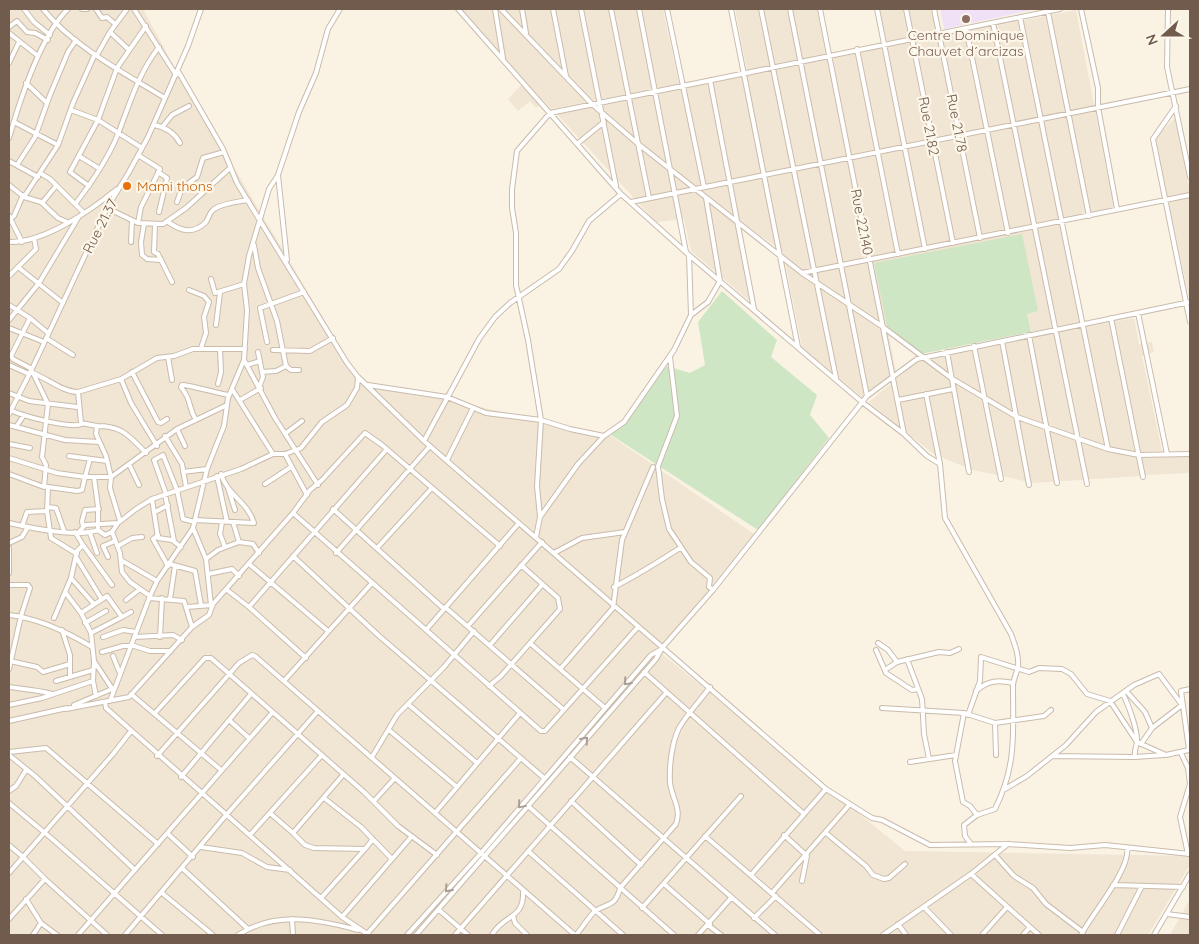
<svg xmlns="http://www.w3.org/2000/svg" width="1199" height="944" font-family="Quicksand,sans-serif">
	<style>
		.residential { fill: #f1e5d3 }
		.education { fill: #f0e1f6 }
		.green { fill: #cfe6c4 }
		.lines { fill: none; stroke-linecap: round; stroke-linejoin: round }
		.minor-casing { stroke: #cabbab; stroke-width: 6 }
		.minor { stroke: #fff; stroke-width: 4 }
		.oneway { stroke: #a99d94 }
		.education-dot { fill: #8d6e63; stroke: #fdf7ea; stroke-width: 2 }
		.food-dot { fill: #e8710a; stroke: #fdf7ea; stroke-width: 2 }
		.labels { text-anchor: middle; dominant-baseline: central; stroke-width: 4.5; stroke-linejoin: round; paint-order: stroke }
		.education-label { font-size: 14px; fill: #785e54; stroke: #fdf7ea }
		.street-label { font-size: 14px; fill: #705b4c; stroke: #fdf7ea }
		.food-label { font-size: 14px; fill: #c56008; stroke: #fdf7ea; text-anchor: start }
	</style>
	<rect width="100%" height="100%" fill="#faf3e4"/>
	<path class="residential" d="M9,9H143L176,70L360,380L611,436L754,534L661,653L905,851L1190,856V865L1148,935H9Z
		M456,9H663L679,84L551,109Z
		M735,9H817L826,54L747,71Z
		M879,9H932L937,31L886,42Z
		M1076,10L1114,210L1059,222L1080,324L1031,332L1027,313L1037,311L887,326L896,371L863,398L802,347L783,252L736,218L752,303L691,251L684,219L656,222L556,113Z
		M523,83L541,103L536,108L530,101L518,111L508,99Z
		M1175,118L1190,191V303L1155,138Z
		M1134,318L1139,344L1152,342L1154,352L1142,356L1162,451L1136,452L1141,476L1034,483L973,470L935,455L869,402L919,360Z
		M1190,456V473L1145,475L1141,458Z
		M1190,899V935H1170Z"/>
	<path class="education" d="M940,9H1037L944,29Z"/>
	<path class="green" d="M1022,234L1038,311L1027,314L1031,332L921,354L887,326L874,263Z
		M722,291L777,340L771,357L817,395L810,415L829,438L758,530L611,435L667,366L690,373L705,365L698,322Z"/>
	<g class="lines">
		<g class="minor-casing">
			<path id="minor" d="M24,9L34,22L50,35
				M43,9C74,47 124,73 165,98
				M82,9H87
				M96,9L102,18L107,17L115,24
				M127,9L110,32L128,49
				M134,9L176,75
				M458,9L621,194L689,255L862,402L904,434L927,456L940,464
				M495,9L503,58
				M501,9L592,104L637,143L802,273L883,327L951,378L1017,417L1108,449L1139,455L1190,454
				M522,9L526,33
				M553,9L566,76
				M581,9L616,186
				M611,9L649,198
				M639,9L686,252
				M667,9L704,187
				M731,9L798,347
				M761,9L836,378
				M790,9L867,396
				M820,9L904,434
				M877,9L925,249
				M906,9L953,243
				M934,9L980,238
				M1081,9L1098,88V107L1117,209
				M1168,9L1167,67L1190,177
				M1048,12L1089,216
				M1020,17L1108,449
				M993,23L1087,484
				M9,27L17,21L27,32L35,33L48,40
				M966,28L1008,233
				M9,33L38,56
				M857,49L898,254
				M97,55L110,32
				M9,63L19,42
				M178,71L223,149L237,183L347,363L358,377L424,441L826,789L872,818L882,820L930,845L1008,844L1070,848L1105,845L1190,854
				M710,80L754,309
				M26,83L47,103
				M1176,106L1153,139L1190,322
				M71,110L98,120L142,148
				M14,122L58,145L24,197
				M154,125C165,127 174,132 180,143
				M163,126L172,115L189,106
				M9,138C20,100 40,36 68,9
				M577,144L604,122
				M58,145L73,103L95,54
				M79,156L100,169
				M9,161L38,177
				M17,165L35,137L50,95L68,52L76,40
				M158,172L167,178L159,212
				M40,173L50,179L84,213
				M278,175L287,260
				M9,185L24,197L41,202L58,218L67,222
				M89,186L70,172L98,120L117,68L146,26
				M177,202L182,188L197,177L203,158L224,152
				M631,202L1190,89
				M42,203L56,186
				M76,203C92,182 108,159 118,134C130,103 138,74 159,47
				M107,208L138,223L163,224L186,208L230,168
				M9,216L22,242
				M10,219L14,216L23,195
				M168,222C181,231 193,235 206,222C209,217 209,213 214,209C224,203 237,202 248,200
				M138,223L141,207L160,169L138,155
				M144,224L141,242L142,255L147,259L160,260
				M155,225L154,252L158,254L172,282
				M9,242C44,243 90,211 117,189
				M131,242L132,221
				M254,245L258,268L277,321L286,366L291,370H299
				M18,267L63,303
				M802,273L1190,195
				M9,276L36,249L34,238
				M211,279L215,293L244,284
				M189,290L204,296L209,302L204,317L206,333L201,348
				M9,305L30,318L48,333
				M1138,313L1167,454
				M691,315L708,302L720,281L706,198
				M30,318L11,356L13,359L32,369
				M1111,318L1143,477
				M9,320L39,283L78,218
				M216,325L220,293
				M9,328L44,342
				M1029,335L1057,483
				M46,338L73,355
				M1002,341L1029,485
				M267,342L260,308L304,292
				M974,346L1001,479
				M273,350L310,351L333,338
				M258,352L263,377L260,385
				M947,352L969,472
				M168,357L172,380
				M670,357L677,416L658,466L662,499L669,529L691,562L710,578L709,587L713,590
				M244,360L275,418L318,485
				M9,365L29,374
				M247,365L260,361
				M30,372C46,377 62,392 78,392L81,423L97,426L96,434L106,456L111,477L110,488L120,521
				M132,372L158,422L161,423L167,419
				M262,372L276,371L286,366
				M33,373L48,404L42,457L46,465L44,487
				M121,379L131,403L157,446
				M218,384L221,372L220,349
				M368,385L447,397L486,413L541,420L570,429L604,436
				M232,389L273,454
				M78,392L121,379L157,358L174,356L193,349H245
				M9,393L29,401L77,407
				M926,394L940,464L945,518L1011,634C1015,645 1019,655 1018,667C1017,673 1013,679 1013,686C1013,733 1017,765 995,809L977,815L964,825L965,836L971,844
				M240,400L261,388
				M898,400L953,389
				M10,410C23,416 70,429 82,424
				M9,414L32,369L107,208L129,172L148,137L188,46L201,9
				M196,420C187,406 193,402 181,387L182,385C186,384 220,394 229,395
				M9,425L65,440L99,442
				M97,426C123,426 129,436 146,453
				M16,427L24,415
				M177,429L227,405
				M286,433L302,421
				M165,436L182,464L186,487
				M424,441L479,339L495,317L510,303L559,269L572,251L589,221L621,194
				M9,444L30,448
				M285,454L307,495
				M69,456L107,461
				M9,458L57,473L85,477L82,490L77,491L41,486L9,474
				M90,459L85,477H111L177,429L185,446
				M447,460L472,410
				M129,464L139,485
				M183,472L207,469
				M217,476L227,522
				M94,477L98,507V530
				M265,484L291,467
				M48,488L47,511L51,538L77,554
				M228,488L235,510
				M177,490L183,519L195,522
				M165,494L174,541
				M166,494L154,460L163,455L177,490
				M152,499L158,538L172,540L181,547
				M47,507L56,508L64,531
				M333,509L443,608
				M155,512L168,505
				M293,513L541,731H545L638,627
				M540,517L578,464L604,436L624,422L674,350L691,315L689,255
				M195,520L254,523C248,502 227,495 221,474
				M222,522L220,534L225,547
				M233,522L239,542
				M9,523C31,528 76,538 98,530L105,535L112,532L118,523L136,509L152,499L241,469L273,454H285L301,448L322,422L347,405L357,388L358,377
				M22,526L27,512L47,511
				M83,527L82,521L85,510L99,509
				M193,528L206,559L211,605
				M79,532L85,525L118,523
				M112,532L120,553L122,572L130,582L150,596
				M90,533L97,553
				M158,535L153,539L168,566
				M536,537L540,517L537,486L541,420L528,340L516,285V233L512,208V189L517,151L550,113L1060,9
				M9,543L22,537L28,527
				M83,545L112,585
				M118,546L132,538L142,537
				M378,547L431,489
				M9,548V573
				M336,553L430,446
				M554,553L582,538L625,532
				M293,556L378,635L544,778
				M76,557L101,598
				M108,557L103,546L115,541
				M206,559L218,550L239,542L253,544L259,553
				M121,560L157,581
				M170,564L195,571L201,605
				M249,564L328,631
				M208,574L232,569L239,576
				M71,578L94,604
				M9,585H28L30,588L21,616L9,669
				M614,587C638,575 658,562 680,548
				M227,590L249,607L387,449
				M65,592L81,613L91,633L94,661L113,690
				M149,598L184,601L192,627
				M170,599L175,566
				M126,600L140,589
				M187,607L212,605
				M249,607L306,658
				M445,607L564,710
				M81,613L107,596L122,617L131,612
				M9,615C38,618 67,632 92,647
				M54,618L71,578L77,551L83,545L75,532
				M85,623L106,611
				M468,626L542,542
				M62,630L70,655V676
				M426,630L519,523
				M91,633L122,617
				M103,637L123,630L136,632
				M134,637L173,635L182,640
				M160,637L162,598
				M878,643L888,650L897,662
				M531,644L605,708
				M131,645L150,651H171
				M490,645L542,585
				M876,650L886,673L912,690L918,689
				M102,652L123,646H130
				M113,656L119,671
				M907,659L922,699L924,734L929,759
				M10,661L37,667L43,672L70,664
				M94,661L93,681L96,696
				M561,668L613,608L622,540L653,467
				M885,670L897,662L939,652L950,653L959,649
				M644,672L804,814
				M56,681L93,670
				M284,681L372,583
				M489,686L501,676L560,609L558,598L521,565
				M9,687C17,688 47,692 52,694
				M976,691C988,680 999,680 1013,683
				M1127,692L1145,712L1152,728L1141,744
				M131,694L221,770
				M1123,694C1128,704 1138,730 1137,742C1136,748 1134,751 1135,757
				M110,701L150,596L157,581L193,528L207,469L224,426L228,398L244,360L247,310L244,284L249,256L269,189L278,175L299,112L316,73L328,29L340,9
				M105,702L106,708L342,917L369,935
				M408,704L477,763
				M9,705L42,698L93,681
				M74,705L112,689
				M882,708L964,713
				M66,709L129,697L192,627L209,615L213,604L293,513L310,490L322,480L365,433L382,445L500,546
				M155,713L205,658H211L364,792L398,826L437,855
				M968,715L980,681L981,657L1029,672L1039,668L1062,669L1071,674L1087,694L1110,701L1137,742L1166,755L1189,750L1181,691L1190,689
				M229,720L249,738
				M9,721L67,708
				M995,723L996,755
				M389,730L457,787
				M9,752L46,748L158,844
				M1181,753L1188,768L1190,784L1180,817L1188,854
				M9,755L35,776L135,870
				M157,756L239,663L252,655L255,656L575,935
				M1052,756L1135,757L1164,755
				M372,757L397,715L444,667L474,631
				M570,757L775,935
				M910,762L956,755
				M181,777L251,694
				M1005,789L1027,776L1066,745L1096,712L1134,685L1159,674L1182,705L1152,728
				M9,791L16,786L26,770
				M324,798L361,827L392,859
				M374,801L395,778
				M571,801L641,865
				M9,803L51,838L162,935
				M528,806L674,935
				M270,813L293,833L343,775
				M435,813L520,713
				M977,815L970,806L963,802L955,761L964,713L995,723L1044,716L1051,710
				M167,833L193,857
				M293,833L305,845L314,848L365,849L373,839
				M826,833L866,866L873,875L884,879L889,878L905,864
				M250,835L322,755
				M784,835L807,856L802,881
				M705,836L819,934
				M9,845L23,857L9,873
				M201,847L242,853L267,867L290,870
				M528,851L623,935
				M995,855L1014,876L1033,888L1046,904L1083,932
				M183,869L248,929
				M971,874L1030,927L1023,935
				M751,875L826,789
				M45,879L107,935
				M664,884L710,924
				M1113,885L1183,887
				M162,893L213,935
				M772,893L850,804
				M321,898L365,849
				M26,899L41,923L57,935
				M924,907L951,935
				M642,908L741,796
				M439,910L468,935
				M1167,914L1190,917
				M513,916L515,923L527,935
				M342,917L412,836
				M754,918L776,896
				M9,919L45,879L23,857L113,754L131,731
				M292,919L293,935
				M898,924L906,935
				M708,925L721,935
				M1030,927L1039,935
				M367,934L521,758
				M33,935L41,923
				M78,935L272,713
				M125,935L227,814L318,711
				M238,935C275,911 317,919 358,930
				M407,935L481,853L651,655L660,650
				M416,935L656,659L662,648L713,590L867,396L917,359L1190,302
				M455,935L666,693
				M492,935C503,914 525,920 523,890
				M576,935C582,928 588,918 594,912C606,902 615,909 620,888L676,824C682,808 671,797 670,782C669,766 672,742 679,728C687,714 700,701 710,687
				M698,935L731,898
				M883,935L971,874L1008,844
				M982,935L1007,907
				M1081,935C1091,915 1131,869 1127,848
				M1117,935L1142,886
				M1154,935L1190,874"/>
		</g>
		<use href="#minor" class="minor"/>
	</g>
	<defs><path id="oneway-chevron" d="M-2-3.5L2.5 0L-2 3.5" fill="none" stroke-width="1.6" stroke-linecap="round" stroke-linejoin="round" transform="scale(1.25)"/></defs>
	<g class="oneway">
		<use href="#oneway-chevron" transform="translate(627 682) rotate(131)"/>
		<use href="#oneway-chevron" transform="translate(585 740) rotate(-49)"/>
		<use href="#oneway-chevron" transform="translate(521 805) rotate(130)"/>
		<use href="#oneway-chevron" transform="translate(448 889) rotate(132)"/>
	</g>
	<circle class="education-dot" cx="966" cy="19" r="5"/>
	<circle class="food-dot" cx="127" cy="186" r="5"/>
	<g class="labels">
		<g class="education-label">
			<text x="966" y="35">Centre Dominique<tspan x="966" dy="16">Chauvet d´arcizas</tspan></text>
		</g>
		<g class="street-label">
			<text transform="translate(957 123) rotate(79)">Rue 21.78</text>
			<text transform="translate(929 126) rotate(79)">Rue 21.82</text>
			<text transform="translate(862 222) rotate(79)">Rue 22.140</text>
			<text transform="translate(100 226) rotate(-63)">Rue 21.37</text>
		</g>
		<g class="food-label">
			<text x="137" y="186">Mami thons</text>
		</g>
	</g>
	<rect width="1199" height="944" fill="none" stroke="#705b4c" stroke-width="20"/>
	<g transform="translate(1164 35) rotate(249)" stroke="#fdf7ea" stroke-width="4" paint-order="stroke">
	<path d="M0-4L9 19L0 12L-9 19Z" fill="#705b4c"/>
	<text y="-8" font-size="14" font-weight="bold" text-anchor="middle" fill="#705b4c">N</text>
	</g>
</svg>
